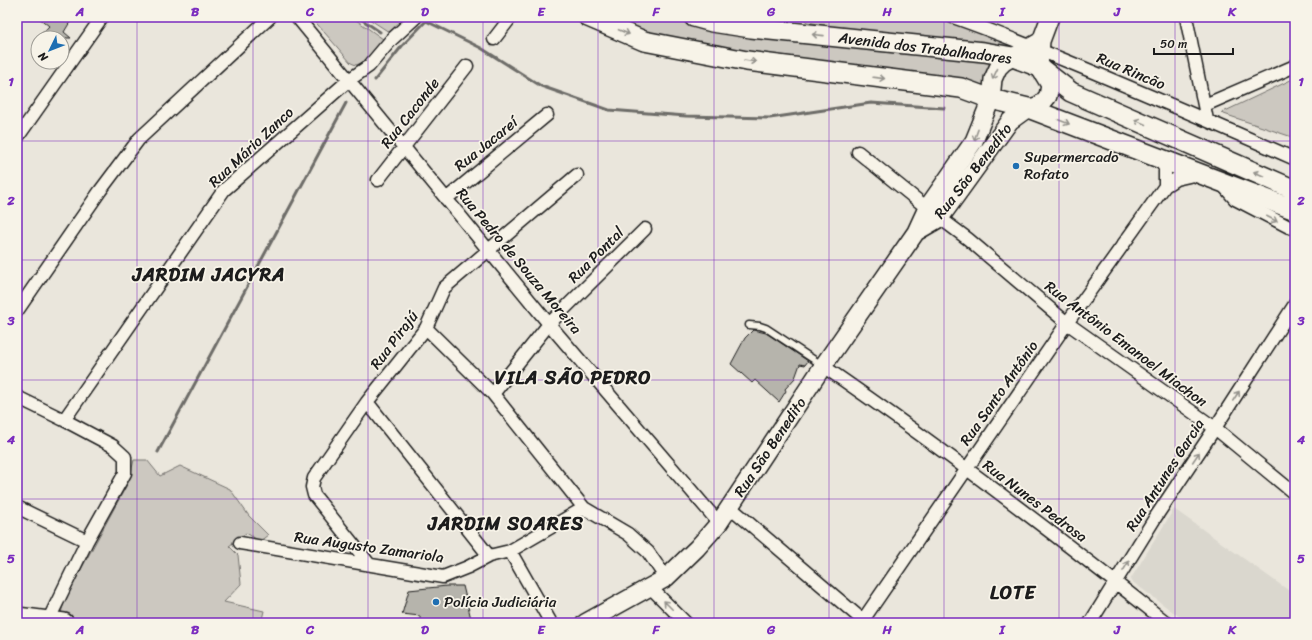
<svg xmlns="http://www.w3.org/2000/svg" width="1312" height="640" font-family="Sriracha,sans-serif">
	<style>
		.built { fill: #dad7ce }
		.green { fill: #ccc8c0; stroke: #74726e }
		.lines { fill: none; stroke-linecap: round; stroke-linejoin: round }
		.stream { stroke: #6d6c68; stroke-width: 3 }
		.building { fill: #b6b4ac; stroke: #1c1c1c }
		.service-casing { stroke: #1c1c1c; stroke-width: 9 }
		.minor-casing { stroke: #1c1c1c; stroke-width: 15 }
		.secondary-casing { stroke: #1c1c1c; stroke-width: 20 }
		.primary-casing { stroke: #1c1c1c; stroke-width: 22 }
		.service { stroke: #f7f3e8; stroke-width: 6 }
		.minor { stroke: #f7f3e8; stroke-width: 12 }
		.secondary { stroke: #f7f3e8; stroke-width: 17 }
		.primary { stroke: #f7f3e8; stroke-width: 19 }
		.oneway { stroke: #94928c }
		.grid { fill: none; stroke: #7b2cbf; stroke-width: 1; stroke-opacity: 0.55 }
		.poi-dot { fill: #1f6fb2; stroke: #f7f3e8; stroke-width: 1.5 }
		.labels { text-anchor: middle; dominant-baseline: central; stroke-width: 3.5; stroke-linejoin: round; paint-order: stroke }
		.street-label { font-size: 15px; fill: #1c1c1c; stroke: #f7f3e8 }
		.poi-label { font-size: 15px; fill: #1c1c1c; stroke: #f7f3e8; text-anchor: start }
		.district-label { font-size: 19px; font-weight: bold; letter-spacing: 1px; fill: #1c1c1c; stroke: #f7f3e8 }
		.neatline { fill: none; stroke: #7b2cbf; stroke-width: 1.5 }
		.grid-label { font-size: 13px; text-anchor: middle; font-weight: bold; fill: #7b2cbf }
	</style>
	<rect width="100%" height="100%" fill="#eae6dc"/>
	<filter id="ink" filterUnits="userSpaceOnUse"><feTurbulence type="fractalNoise" baseFrequency=".025" numOctaves="2"/><feDisplacementMap in="SourceGraphic" scale="8" xChannelSelector="R" yChannelSelector="G"/><feConvolveMatrix kernelMatrix="1 2 1 2 8 2 1 2 1" color-interpolation-filters="sRGB"/></filter>
	<g filter="url(#ink)">
		<path class="built" d="M1174,509L1295,595V613L1288,623H1188L1130,580Z"/>
		<path class="green" d="M311,17H352L383,39C377,49 368,62 356,65L351,63Z
			M366,17H407L389,32Z
			M599,17H675L746,31L996,58L986,91L644,37Z
			M801,17H942L1023,47L1010,54L835,27L807,22Z
			M1295,78V138L1221,113Z
			M134,460H147L160,476L180,466L230,489L249,516L268,535L260,541L246,533L229,546L238,555L241,584L224,602L264,611L261,623H100L73,619L61,613L65,599L129,481Z"/>
		<g class="lines">
			<path class="stream" d="M358,17L380,32
				M375,80L402,46L426,21L481,48L541,86L609,110L686,116L770,118L871,103L944,108
				M158,452L346,103"/>
		</g>
		<path class="building" d="M38,17H73L64,32L71,38H38L49,26Z
			M753,330L766,333L808,361L805,365L800,364L795,378L785,389L786,391L779,402L755,380L752,383L731,364L745,338Z
			M447,586H463L472,623H420V616L402,614L409,590Z"/>
		<g class="lines">
			<g class="service-casing">
				<path id="service" d="M749,325L760,326L766,328L822,365"/>
			</g>
			<g class="minor-casing">
				<path id="minor" d="M297,17L549,324L719,523
					M953,17C1005,35 1055,56 1105,77C1169,104 1232,131 1295,159
					M1186,17L1207,120
					M494,39L511,17
					M1205,105L1295,66
					M17,138L102,17
					M858,152L927,208
					M1158,158L1165,168V186
					M378,180L467,66
					M1222,184L1235,199L1289,227L1295,229
					M446,199L547,115
					M940,218L968,239L1067,323L1215,428L1295,494
					M17,311L100,191L139,139L270,17
					M426,328L493,394L584,508
					M823,366C941,447 1055,534 1167,623
					M493,394L549,324L645,229
					M17,397L64,420L113,446L125,457V473L87,541L48,621
					M367,402L489,556
					M64,420L224,190L349,80L369,66L391,40L416,17
					M17,507L87,541
					M730,507L866,623
					M240,543L443,577L468,567L489,556L510,551L584,508L628,534L648,552L666,578
					M510,551L551,623
					M369,564L314,495L312,487L314,478L367,402L426,328L444,288L577,175
					M650,587L686,623
					M863,620L1067,323L1165,186L1176,179L1198,174
					M1090,623L1155,518L1215,428L1295,304"/>
			</g>
			<g class="secondary-casing">
				<path id="secondary" d="M916,232L940,218L1010,121L1028,108L1037,106L1043,102L1048,96L1050,85L1039,67L1041,41L1050,17
					M585,623L666,578L697,548L719,523L823,366L916,232L927,208L974,141L991,99L993,79L998,68L1004,62L1041,41"/>
			</g>
			<g class="primary-casing">
				<path id="primary" d="M588,17L644,41L747,61L961,88L991,99L1028,108L1295,210
					M694,17L712,22L751,28L984,52L1013,57L1039,67L1071,92L1295,190
					M17,617L64,623"/>
			</g>
			<use href="#service" class="service"/>
			<use href="#minor" class="minor"/>
			<use href="#secondary" class="secondary"/>
			<use href="#primary" class="primary"/>
		</g>
		<defs><path id="oneway-shaft" d="M-6 0H5M1.5-3L5.5 0L1.5 3" fill="none" stroke-width="1.6" stroke-linecap="round" stroke-linejoin="round"/></defs>
		<g class="oneway">
			<use href="#oneway-shaft" transform="translate(624 32) rotate(23)"/>
			<use href="#oneway-shaft" transform="translate(818 35) rotate(-174)"/>
			<use href="#oneway-shaft" transform="translate(750 61) rotate(8)"/>
			<use href="#oneway-shaft" transform="translate(995 74) rotate(115)"/>
			<use href="#oneway-shaft" transform="translate(879 78) rotate(7)"/>
			<use href="#oneway-shaft" transform="translate(1064 122) rotate(21)"/>
			<use href="#oneway-shaft" transform="translate(1140 122) rotate(-156)"/>
			<use href="#oneway-shaft" transform="translate(976 135) rotate(110)"/>
			<use href="#oneway-shaft" transform="translate(1259 174) rotate(-156)"/>
			<use href="#oneway-shaft" transform="translate(1272 219) rotate(27)"/>
			<use href="#oneway-shaft" transform="translate(1236 396) rotate(-57)"/>
			<use href="#oneway-shaft" transform="translate(1196 457) rotate(-56)"/>
			<use href="#oneway-shaft" transform="translate(1126 566) rotate(-59)"/>
			<use href="#oneway-shaft" transform="translate(668 605) rotate(-135)"/>
		</g>
	</g>
	<path class="grid" d="M137,17V623M253,17V623M368,17V623M483,17V623M598,17V623M714,17V623M829,17V623M944,17V623M1059,17V623M1175,17V623M17,141H1295M17,260H1295M17,380H1295M17,499H1295"/>
	<g class="poi-dot">
		<circle cx="1016" cy="166" r="4"/>
		<circle cx="436" cy="602" r="4"/>
	</g>
	<g class="labels">
		<g class="street-label">
			<text transform="translate(925 48) rotate(7)">Avenida dos Trabalhadores</text>
			<text transform="translate(1131 71) rotate(23)">Rua Rincão</text>
			<text transform="translate(410 113) rotate(-52)">Rua Caconde</text>
			<text transform="translate(486 144) rotate(-39)">Rua Jacareí</text>
			<text transform="translate(251 147) rotate(-43)">Rua Mário Zanco</text>
			<text transform="translate(973 171) rotate(-52)">Rua São Benedito</text>
			<text transform="translate(596 255) rotate(-45)">Rua Pontal</text>
			<text transform="translate(519 261) rotate(50)">Rua Pedro de Souza Moreira</text>
			<text transform="translate(394 340) rotate(-53)">Rua Pirajú</text>
			<text transform="translate(1126 344) rotate(37)">Rua Antônio Emanoel Miachon</text>
			<text transform="translate(999 393) rotate(-55)">Rua Santo Antônio</text>
			<text transform="translate(770 447) rotate(-56)">Rua São Benedito</text>
			<text transform="translate(1165 475) rotate(-57)">Rua Antunes Garcia</text>
			<text transform="translate(1035 501) rotate(37)">Rua Nunes Pedrosa</text>
			<text transform="translate(369 547) rotate(8)">Rua Augusto Zamariola</text>
		</g>
		<g class="poi-label">
			<text x="1024" y="157">Supermercado<tspan x="1024" dy="17">Rofato</tspan></text>
			<text x="444" y="602">Polícia Judiciária</text>
		</g>
		<g class="district-label">
			<text x="209" y="274">JARDIM JACYRA</text>
			<text x="573" y="377">VILA SÃO PEDRO</text>
			<text x="506" y="523">JARDIM SOARES</text>
			<text x="1013" y="592">LOTE</text>
		</g>
	</g>
	<rect width="1312" height="640" fill="none" stroke="#f7f3e8" stroke-width="44"/>
	<g transform="translate(50 50) rotate(227)"><circle r="19" fill="#f7f3e8" stroke="#9f9d96"/>
	<path d="M0-3L7 15L0 10L-7 15Z" fill="#1f6fb2"/>
	<text y="-6" font-size="11" font-weight="bold" text-anchor="middle" fill="#1c1c1c">N</text>
	</g>
	<path d="M1154 48v6h79v-6" fill="none" stroke="#1c1c1c" stroke-width="2"/>
	<text x="1160" y="48" font-size="12" fill="#1c1c1c" stroke="#f7f3e8" stroke-width="3" paint-order="stroke">50 m</text>
	<rect x="22" y="22" width="1268" height="596" class="neatline"/>
	<g class="grid-label">
		<text x="80" y="16">A</text>
		<text x="195" y="16">B</text>
		<text x="310" y="16">C</text>
		<text x="425" y="16">D</text>
		<text x="541" y="16">E</text>
		<text x="656" y="16">F</text>
		<text x="771" y="16">G</text>
		<text x="887" y="16">H</text>
		<text x="1002" y="16">I</text>
		<text x="1117" y="16">J</text>
		<text x="1232" y="16">K</text>
		<text x="11" y="86">1</text>
		<text x="1301" y="86">1</text>
		<text x="11" y="205">2</text>
		<text x="1301" y="205">2</text>
		<text x="11" y="325">3</text>
		<text x="1301" y="325">3</text>
		<text x="11" y="444">4</text>
		<text x="1301" y="444">4</text>
		<text x="11" y="563">5</text>
		<text x="1301" y="563">5</text>
		<text x="80" y="634">A</text>
		<text x="195" y="634">B</text>
		<text x="310" y="634">C</text>
		<text x="425" y="634">D</text>
		<text x="541" y="634">E</text>
		<text x="656" y="634">F</text>
		<text x="771" y="634">G</text>
		<text x="887" y="634">H</text>
		<text x="1002" y="634">I</text>
		<text x="1117" y="634">J</text>
		<text x="1232" y="634">K</text>
	</g>
</svg>
